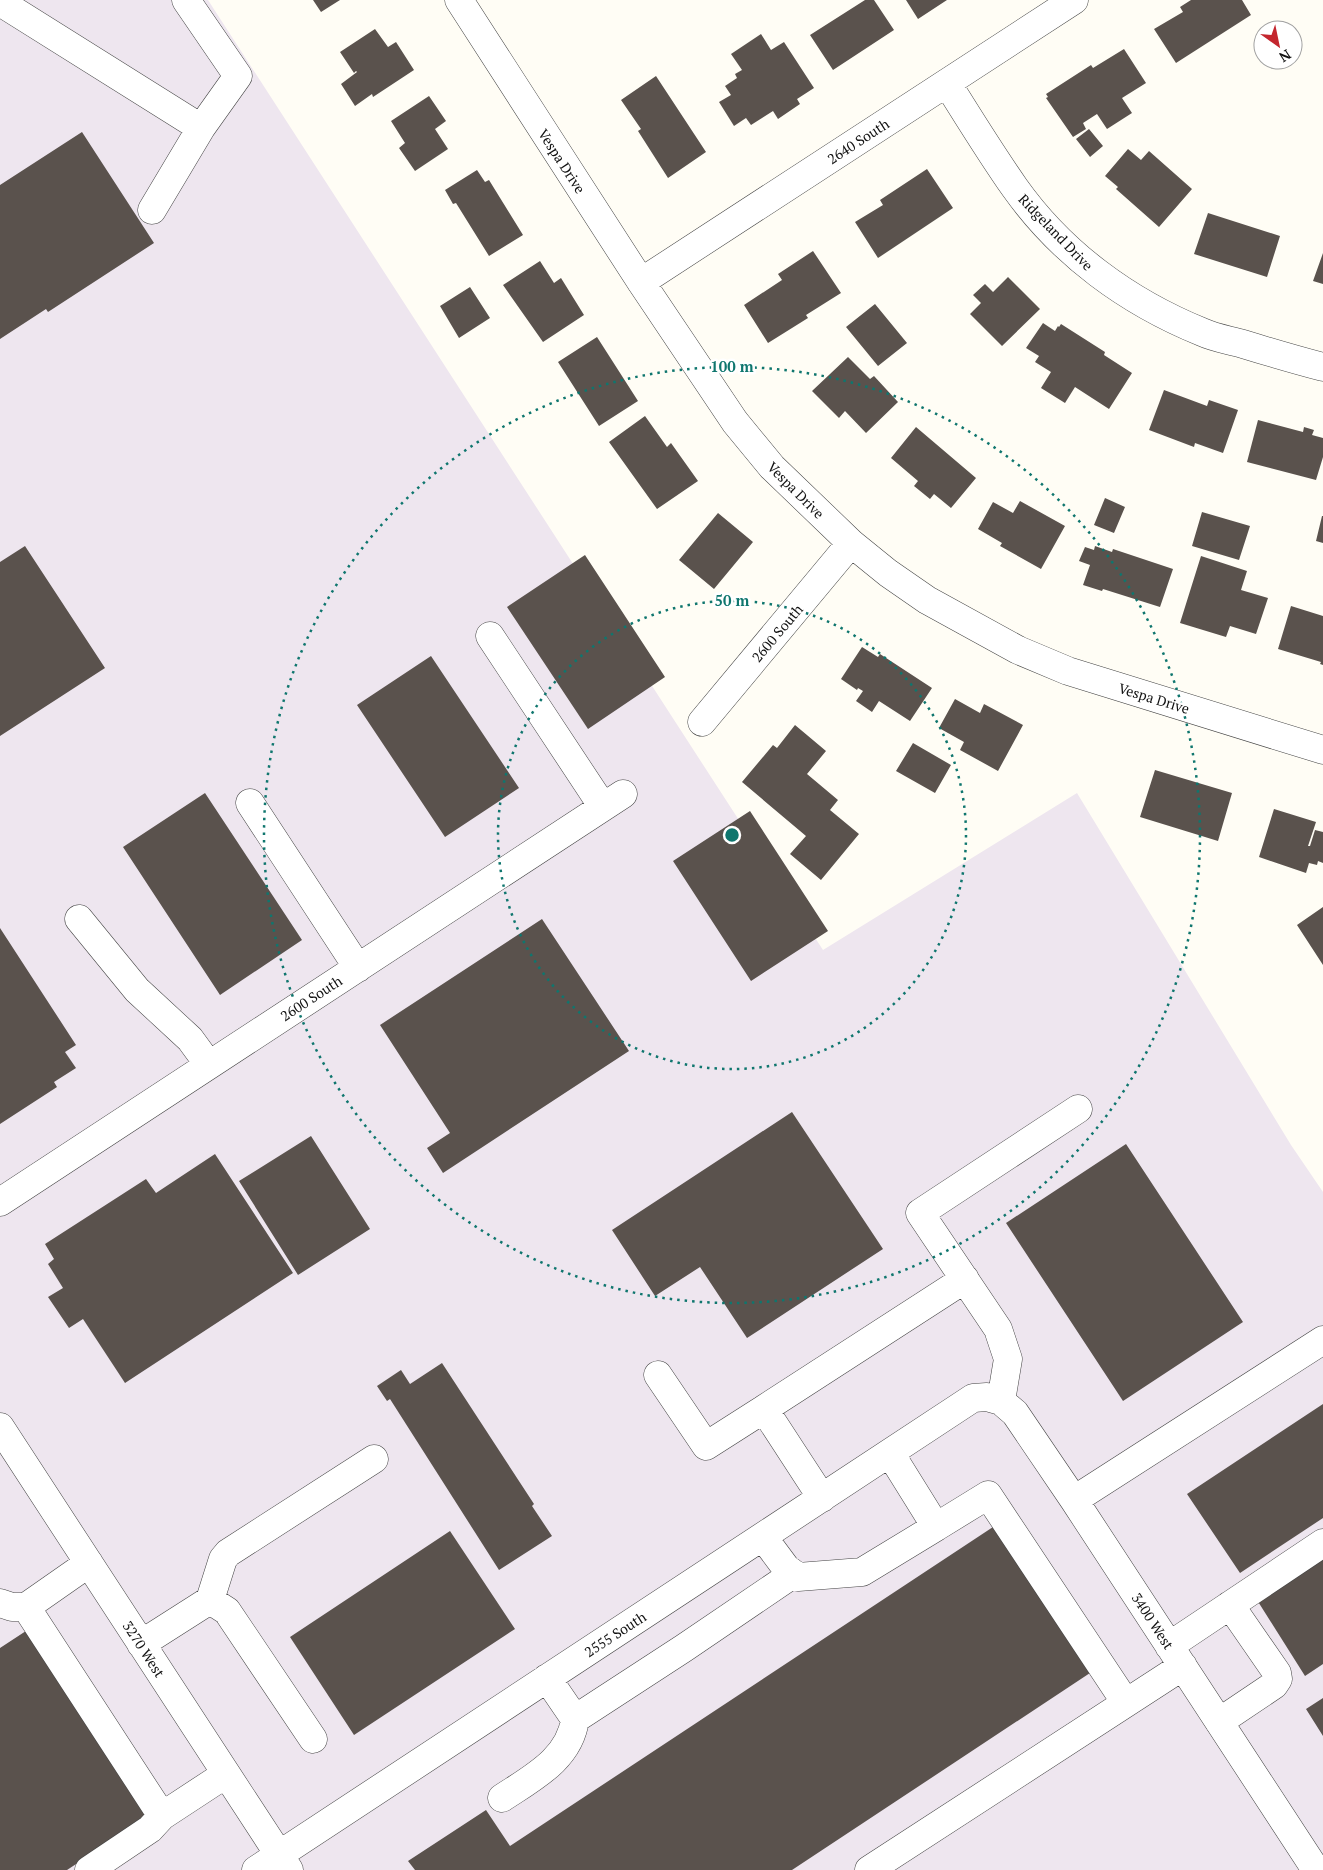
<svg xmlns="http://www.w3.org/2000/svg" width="1323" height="1870" font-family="'PT Serif',serif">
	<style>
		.industrial { fill: #eee6ef }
		.building { fill: #5a524d }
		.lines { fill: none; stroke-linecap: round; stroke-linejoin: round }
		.minor-casing { stroke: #444; stroke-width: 29 }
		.minor { stroke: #fff; stroke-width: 28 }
		.ring { fill: none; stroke: #0f766e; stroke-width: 2.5; stroke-dasharray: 2.5 5 }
		.labels { text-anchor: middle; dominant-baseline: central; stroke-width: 5; stroke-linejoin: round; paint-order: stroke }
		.street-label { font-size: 14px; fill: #111; stroke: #fff }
		.centre { fill: #0f766e; stroke: #fff; stroke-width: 2.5 }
		.ring-label { font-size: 15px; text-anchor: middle; font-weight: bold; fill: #0f766e; stroke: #fff; stroke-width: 5; stroke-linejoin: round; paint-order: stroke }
	</style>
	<rect width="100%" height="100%" fill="#fffdf5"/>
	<path class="industrial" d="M0,0H208L823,950L1077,793L1291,1145L1323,1192V1870H0Z"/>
	<path class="building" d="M313,0H340L321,12Z
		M865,0H874L894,30L833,70L810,35Z
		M906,0H947L918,19Z
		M1191,0H1242L1251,15L1176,63L1154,29L1183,12L1180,7Z
		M375,29L388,47L396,42L414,70L373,97L372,94L355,106L341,84L357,72L356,71L354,73L340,52Z
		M761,34L771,50L784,42L814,88L797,99L800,104L778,119L773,111L751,125L746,118L734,126L719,102L731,95L725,86L737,78L735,74L742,70L731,54Z
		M1124,49L1146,83L1122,98L1132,113L1107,129L1097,114L1083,123L1086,129L1073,137L1046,98L1048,97L1046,94L1091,65L1093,68Z
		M656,76L706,152L668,178L638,131L641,129L621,100Z
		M429,96L446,121L435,129L448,149L415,171L399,148L405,143L391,121Z
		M1089,129L1103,146L1090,157L1076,139Z
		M82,132L154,243L48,312L46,309L0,339V185Z
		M1128,149L1141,160L1149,151L1192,189L1159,227L1116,189L1118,187L1105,176Z
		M927,169L953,208L878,258L855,222L883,205L880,200Z
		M477,170L485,182L489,180L523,235L489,256L456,203L453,204L445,190Z
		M1208,213L1280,236L1267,277L1194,254Z
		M813,251L841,293L806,315L808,318L768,343L744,305L782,280L778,274Z
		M1323,253V284L1313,281Z
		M540,261L554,283L561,278L584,315L543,342L503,285Z
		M1008,277L1040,309L1002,346L970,314L981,303L973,295L985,284L993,292Z
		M470,287L490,318L459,338L440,306Z
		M875,304L907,343L878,366L846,327Z
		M1043,323L1055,331L1058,326L1059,327L1061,324L1105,352L1104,355L1132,373L1109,409L1075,387L1065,403L1041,388L1051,372L1035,362L1039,356L1026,348Z
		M597,337L638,401L599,426L558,362Z
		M848,357L870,379L874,376L898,402L866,433L845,411L839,418L812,391Z
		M1164,390L1207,406L1209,400L1238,410L1223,453L1195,443L1194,447L1149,430Z
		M645,416L667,447L671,443L698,481L657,509L609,442Z
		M1258,420L1303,432L1304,427L1314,430L1312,435L1323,438V457L1316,480L1247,462Z
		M916,427L976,478L951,508L934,494L930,499L914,486L918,481L891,458Z
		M1105,498L1125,507L1114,533L1094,525Z
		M1020,501L1065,526L1041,569L1000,546L1002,543L978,529L993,502L1013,513Z
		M1202,512L1250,526L1239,560L1192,546Z
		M718,513L753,542L714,589L679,560Z
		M1322,516H1323V543L1316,541Z
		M25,546L105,668L0,736V562Z
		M1095,546L1112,552L1113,549L1173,569L1160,607L1103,589L1102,591L1083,585L1090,565L1079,561L1085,547L1094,550Z
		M585,555L665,677L588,729L507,607Z
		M1201,556L1247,571L1241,590L1268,598L1256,634L1230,626L1226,637L1180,623Z
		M1291,606L1323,616V665L1320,664L1321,662L1278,649Z
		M862,647L878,657L880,654L932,688L910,721L879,701L872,712L856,701L863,691L858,688L857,690L841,679Z
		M431,656L519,788L445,837L357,705Z
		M955,699L980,713L984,704L1023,725L998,771L960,750L964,742L939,728Z
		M795,725L826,751L807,774L838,800L830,810L859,834L821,880L790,854L806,836L742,782L773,745L777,748Z
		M913,743L951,765L935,793L896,771Z
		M1155,770L1232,793L1218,841L1140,817Z
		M205,793L302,940L220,995L123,847Z
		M1274,809L1316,822L1308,846H1310L1315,830L1323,832V863L1318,861L1317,865L1309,863L1306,873L1259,857Z
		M750,811L828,931L751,981L673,861Z
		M1323,907V965L1297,925Z
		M542,919L629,1051L443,1173L427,1148L450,1133L380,1025Z
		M0,928L76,1045L65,1052L76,1068L54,1082L57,1087L0,1124Z
		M792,1112L883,1249L747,1338L700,1267L655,1296L612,1230Z
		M311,1136L370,1229L298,1275L239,1181Z
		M1126,1144L1243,1322L1123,1401L1006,1223Z
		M215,1154L293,1273L125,1383L83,1319L69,1328L48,1297L63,1288L48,1264L54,1259L45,1244L146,1179L156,1193Z
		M442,1363L534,1504L532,1506L552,1536L499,1570L390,1399L387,1401L377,1386L401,1370L410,1384Z
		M1323,1404V1518L1240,1573L1187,1494Z
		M993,1527L1090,1673L792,1870H415L408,1861L486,1810L510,1846Z
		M450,1531L515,1629L354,1735L290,1637Z
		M1323,1556V1664L1305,1676L1257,1600Z
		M29,1629L149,1816L67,1870H0V1648Z
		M1323,1698V1736L1306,1709Z"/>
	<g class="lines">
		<g class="minor-casing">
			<path id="minor" d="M459,0L641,282L735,422L772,467L851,543L888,573L927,600L1018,650L1068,671L1323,750
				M0,2L201,128
				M947,83C969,118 991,154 1015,188C1062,254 1128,302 1202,332C1215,338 1229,340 1243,344C1269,352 1296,360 1323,367
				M152,210L201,128L238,76L186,0
				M641,282L1074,0
				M490,636L603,807
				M702,722L851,543
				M250,803L358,968
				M79,919L137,990L190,1039L209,1065
				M0,1202L623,794
				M658,1375L706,1446L764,1409
				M1001,1401L1008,1359L998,1329L920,1213L1078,1109
				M0,1427L289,1870
				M890,1453L936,1527L988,1495L1126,1703
				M822,1498L764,1409L965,1279
				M1074,1500L1323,1340
				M763,1537L786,1568L798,1577L862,1572L936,1527
				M89,1563L26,1607L162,1816L226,1774
				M210,1600L223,1559L228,1553L374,1459
				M0,1603L12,1607H26
				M141,1644L210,1600L227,1611L313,1739
				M1169,1646L1323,1543
				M547,1678L575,1719L684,1648L793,1574
				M1219,1722L1274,1685L1278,1679L1277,1673L1230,1605
				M502,1798C532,1778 570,1759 575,1719
				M89,1870L150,1829L162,1816
				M256,1870L973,1398L987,1397L1001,1401L1015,1413L1074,1500L1316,1870
				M869,1870L1183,1666"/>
		</g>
		<use href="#minor" class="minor"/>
	</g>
	<g class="ring">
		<circle cx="732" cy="835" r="234"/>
		<circle cx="732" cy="835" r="468"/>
	</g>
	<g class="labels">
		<g class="street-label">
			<text transform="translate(858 141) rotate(-33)">2640 South</text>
			<text transform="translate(562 161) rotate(57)">Vespa Drive</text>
			<text transform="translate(1056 232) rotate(46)">Ridgeland Drive</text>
			<text transform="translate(796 490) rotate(45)">Vespa Drive</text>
			<text transform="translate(777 633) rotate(-50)">2600 South</text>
			<text transform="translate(1154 698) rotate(17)">Vespa Drive</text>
			<text transform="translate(311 998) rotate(-33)">2600 South</text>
			<text transform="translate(1153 1621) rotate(57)">3400 West</text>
			<text transform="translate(615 1634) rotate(-33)">2555 South</text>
			<text transform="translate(144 1649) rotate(57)">3270 West</text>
		</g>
	</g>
	<circle cx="732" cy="835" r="8" class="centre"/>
	<g class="ring-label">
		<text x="732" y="372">100 m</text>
		<text x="732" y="606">50 m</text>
	</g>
	<g transform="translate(1278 45) rotate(147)"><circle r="24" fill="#ffffff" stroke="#a0a0a0"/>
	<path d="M0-4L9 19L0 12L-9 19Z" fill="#c4262e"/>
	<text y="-8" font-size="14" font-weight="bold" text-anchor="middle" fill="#111111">N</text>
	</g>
</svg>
